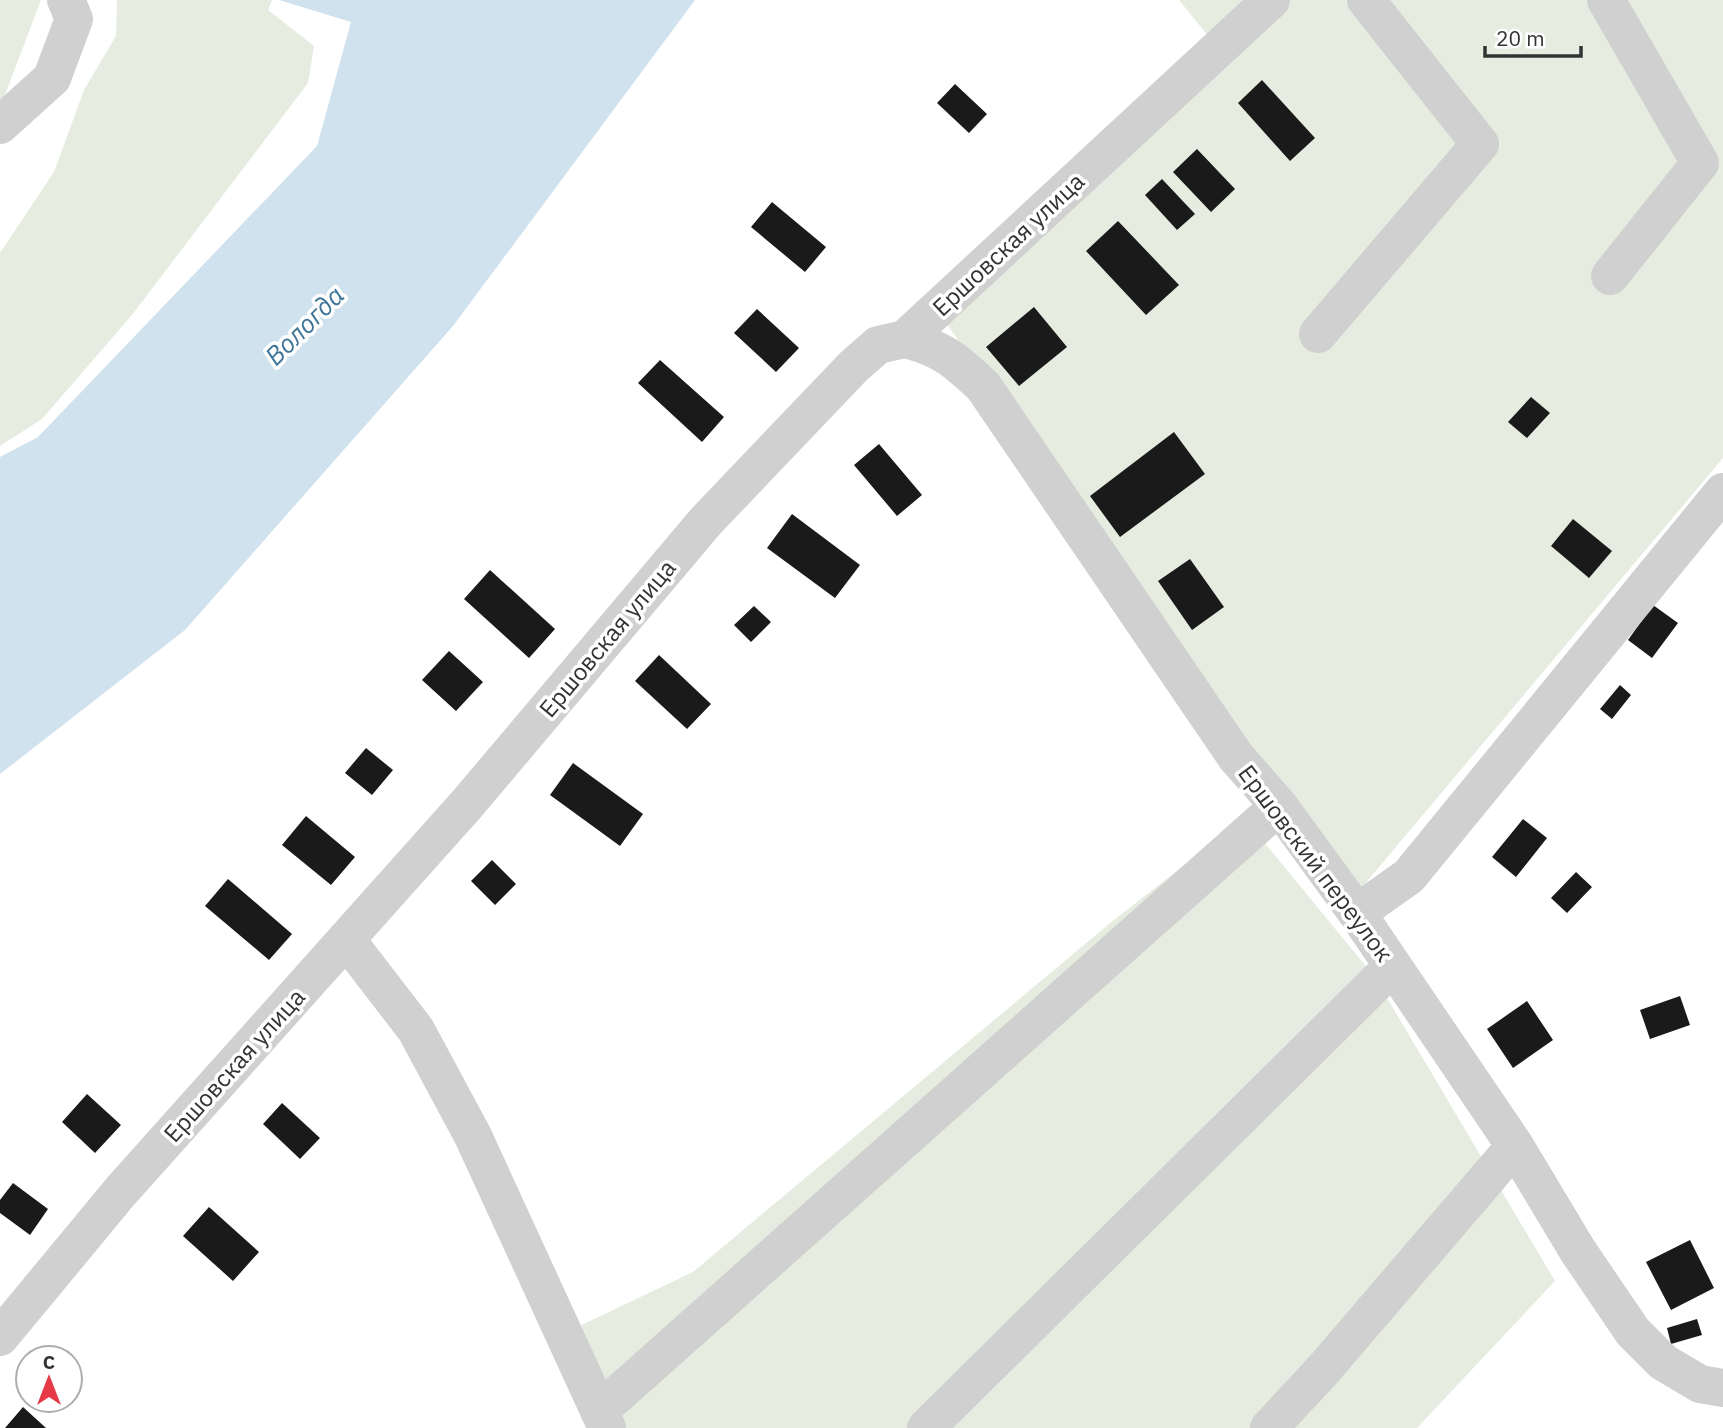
<svg xmlns="http://www.w3.org/2000/svg" width="1723" height="1428" font-family="'IBM Plex Sans',sans-serif">
	<style>
		.green { fill: #e6ecdf }
		.water { fill: #cfe2ee }
		.building { fill: #1a1a1a }
		.lines { fill: none; stroke-linecap: round; stroke-linejoin: round }
		.minor { stroke: #d0d0d0; stroke-width: 38 }
		.labels { text-anchor: middle; dominant-baseline: central; stroke-width: 7; stroke-linejoin: round; paint-order: stroke }
		.street-label { font-size: 24px; fill: #333; stroke: #fff }
		.water-label { font-size: 26px; font-style: italic; fill: #3f7597; stroke: #fff }
	</style>
	<rect width="100%" height="100%" fill="#fff"/>
	<path class="green" d="M0,0H41L0,108Z
		M117,0H272L268,10L314,46L308,83L132,315L42,419L0,446V253L54,172L84,90L116,36Z
		M1179,0H1723V458L1358,892L1203,691L1037,450L946,323L1222,53Z
		M1244,818L1374,976L1555,1281L1417,1428H620L571,1330L693,1272L1109,924Z"/>
	<path class="water" d="M279,0H695L453,326L185,630L0,774V457L38,437L317,146L351,22Z"/>
	<path class="building" d="M1262,80L1315,138L1290,161L1238,103Z
		M955,84L987,114L969,133L937,103Z
		M1197,149L1235,189L1211,212L1173,172Z
		M1162,179L1195,214L1177,230L1145,195Z
		M772,202L826,247L805,272L751,227Z
		M1118,221L1179,285L1146,315L1086,251Z
		M1034,307L1067,347L1019,386L986,347Z
		M757,309L799,348L776,372L734,333Z
		M660,360L724,417L702,442L638,383Z
		M1531,397L1550,413L1527,438L1508,422Z
		M1174,432L1205,474L1120,537L1090,496Z
		M879,444L922,495L897,516L854,465Z
		M792,514L860,565L835,598L767,548Z
		M1573,519L1612,551L1589,578L1551,546Z
		M1190,559L1224,607L1192,630L1158,581Z
		M490,570L555,629L529,658L464,599Z
		M1653,605L1678,623L1652,658L1628,640Z
		M754,606L771,622L751,642L734,625Z
		M449,651L483,682L456,711L422,680Z
		M659,655L711,704L687,729L635,681Z
		M1620,685L1631,695L1612,719L1600,709Z
		M366,748L393,770L372,795L345,773Z
		M573,763L643,814L620,846L550,795Z
		M306,816L355,857L331,885L282,845Z
		M1523,819L1547,838L1516,877L1492,857Z
		M492,860L516,884L495,905L471,881Z
		M1576,872L1592,887L1567,913L1551,898Z
		M228,879L292,934L269,960L205,906Z
		M1680,996L1690,1025L1650,1039L1640,1010Z
		M1527,1001L1553,1040L1513,1068L1487,1029Z
		M87,1094L121,1125L95,1153L62,1122Z
		M282,1103L320,1138L300,1159L263,1124Z
		M13,1183L48,1209L30,1235L0,1213V1200Z
		M209,1207L259,1252L233,1281L183,1236Z
		M1690,1240L1714,1288L1671,1310L1646,1262Z
		M1697,1319L1702,1335L1671,1344L1667,1328Z
		M23,1407L46,1428H5Z"/>
	<g class="lines">
		<path class="minor" d="M1606,0L1700,163L1610,276
			M0,125L52,78L74,19L66,0
			M1318,334L1480,144L1366,0
			M905,339C943,349 955,360 983,386L1236,757L1279,806L1357,913L1515,1146L1578,1251L1633,1332L1663,1362L1700,1384L1723,1388
			M1357,913L1409,876L1723,492
			M346,939L416,1030L473,1136L607,1428
			M0,1337L120,1192L467,804L706,521L854,366L878,345L905,339L1271,0
			M599,1411L1279,806
			M926,1428L1393,966
			M1269,1428L1323,1370L1515,1146"/>
	</g>
	<g class="labels">
		<g class="street-label">
			<text transform="translate(1008 244) rotate(-43)">Ершовская улица</text>
			<text transform="translate(607 638) rotate(-50)">Ершовская улица</text>
			<text transform="translate(1316 863) rotate(53)">Ершовский переулок</text>
			<text transform="translate(234 1065) rotate(-48)">Ершовская улица</text>
		</g>
		<g class="water-label">
			<text transform="translate(304 325) rotate(-45)">Вологда</text>
		</g>
	</g>
	<g transform="translate(49 1379)"><circle r="33" fill="#ffffff" stroke="#adadad" stroke-width="2"/>
	<path d="M0-5L12 26L0 18L-12 26Z" fill="#e63946"/>
	<text y="-10" font-size="19" font-weight="bold" text-anchor="middle" fill="#333333">С</text>
	</g>
	<path d="M1485 46v10h96v-10" fill="none" stroke="#333333" stroke-width="3.5"/>
	<text x="1496" y="46" font-size="21" fill="#333333" stroke="#ffffff" stroke-width="5" paint-order="stroke">20 m</text>
</svg>
